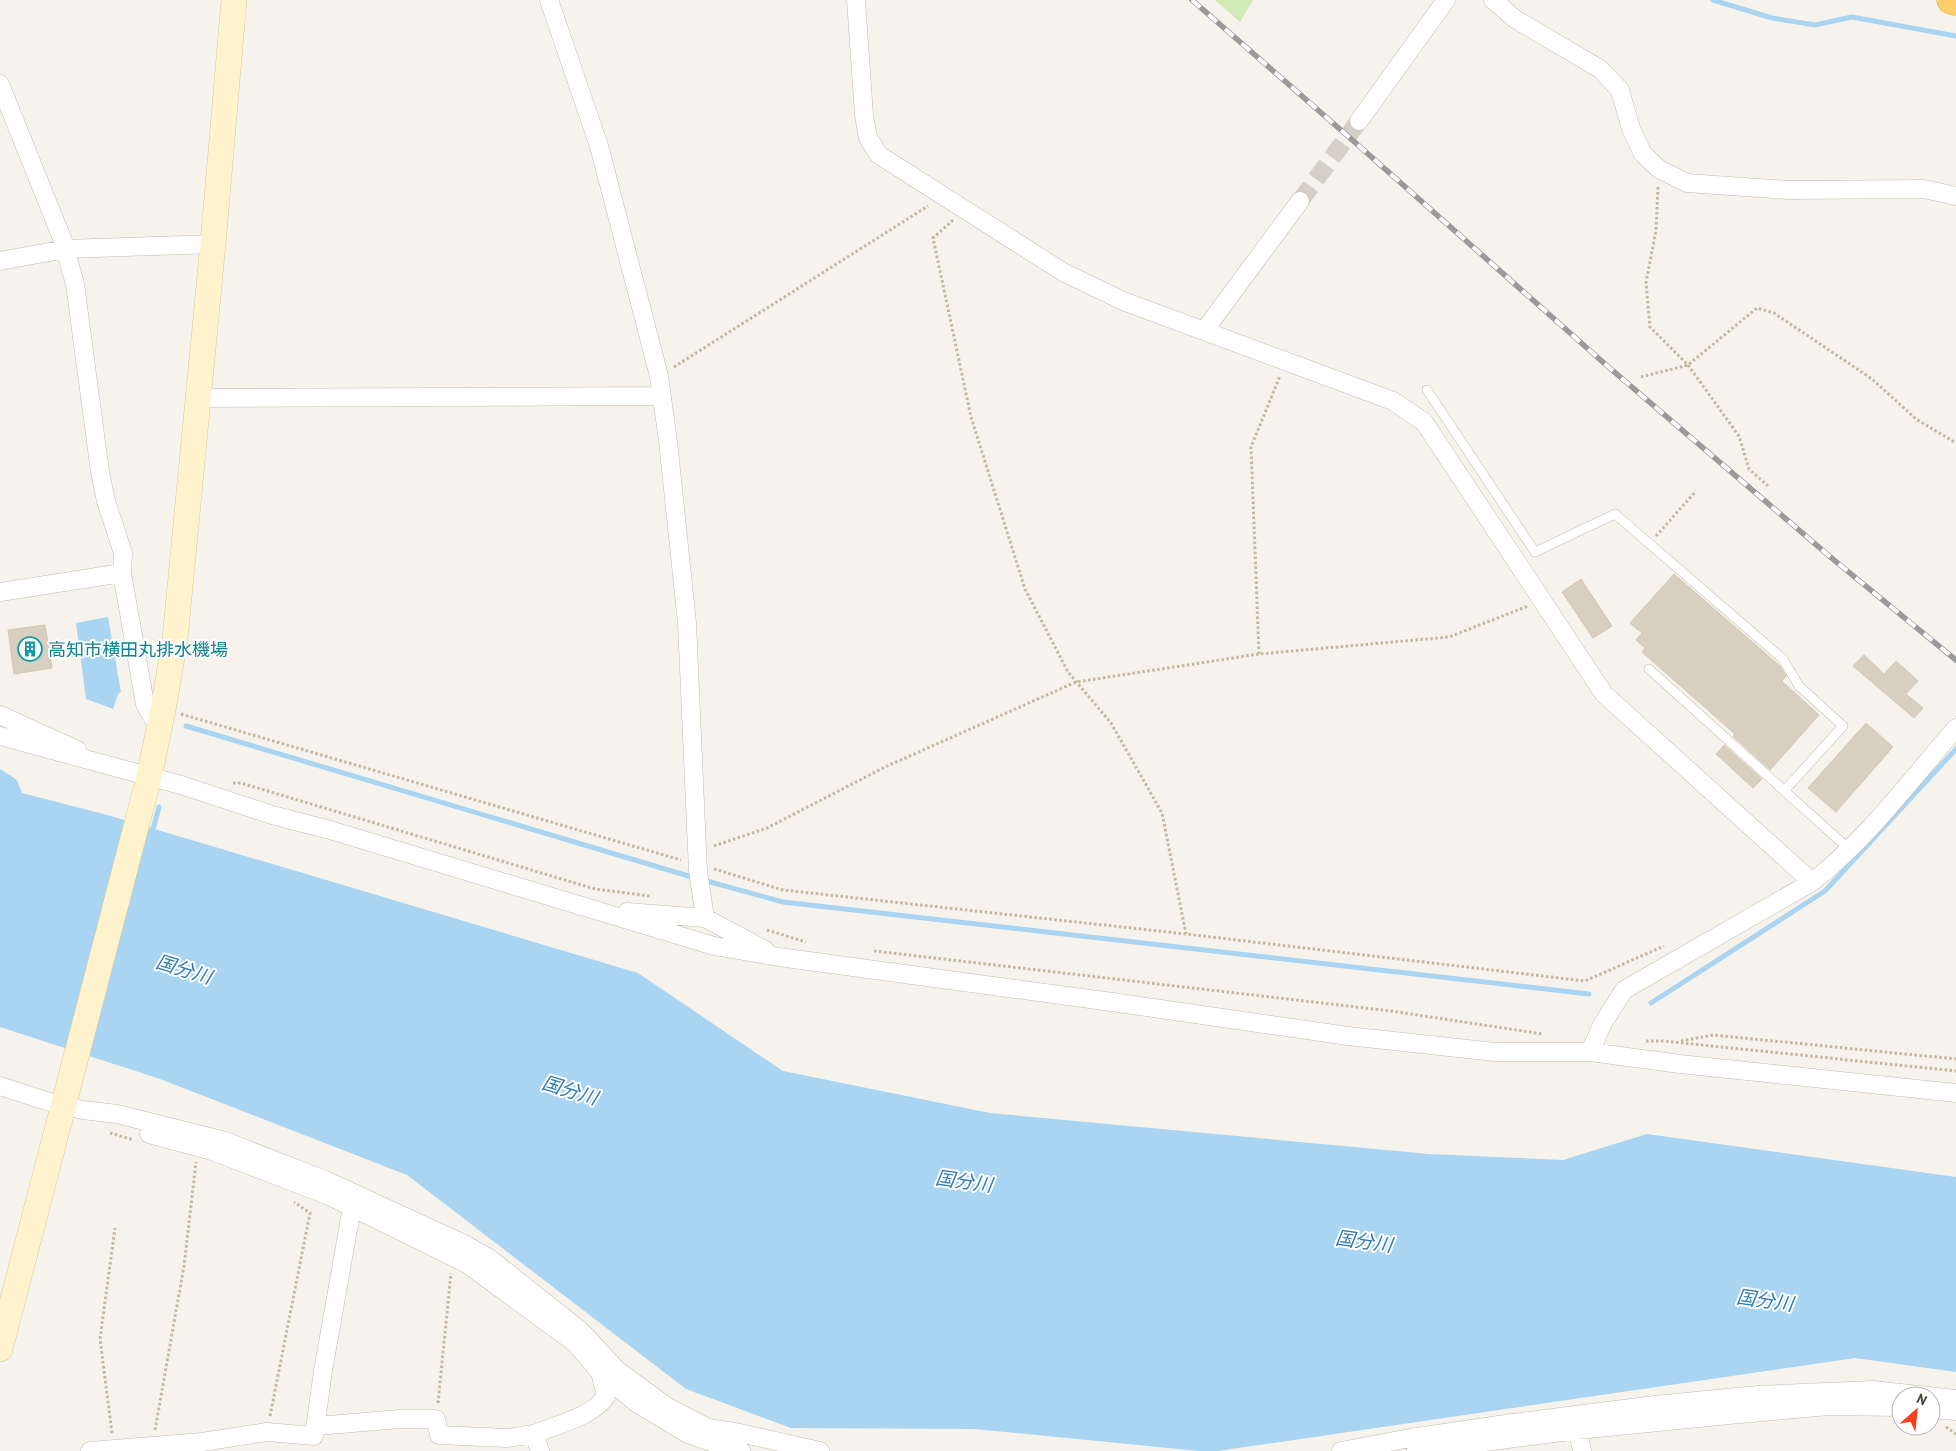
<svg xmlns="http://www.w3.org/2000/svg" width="1956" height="1451" font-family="'PT Sans','Noto Sans JP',sans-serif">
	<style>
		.green { fill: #d2eab5 }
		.water { fill: #a9d4f2 }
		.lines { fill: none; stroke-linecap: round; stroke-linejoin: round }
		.stream { stroke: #a9d4f2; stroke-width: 5 }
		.building { fill: #d8cfc1; stroke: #d3c7b4 }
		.street-tunnel { stroke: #d4d0c8; stroke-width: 18; stroke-dasharray: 18 9; stroke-linecap: butt }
		.lane-casing { stroke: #c2bbae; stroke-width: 10 }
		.street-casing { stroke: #c2bbae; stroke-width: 19 }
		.secondary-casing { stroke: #d6c79b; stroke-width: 26 }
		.highway-casing { stroke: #e0a43c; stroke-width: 29 }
		.path { stroke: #c4b79f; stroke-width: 3; stroke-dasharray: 2.5 2.5; stroke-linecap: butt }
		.lane { stroke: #fff; stroke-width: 9 }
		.street { stroke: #fff; stroke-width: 18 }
		.secondary { stroke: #fff3cd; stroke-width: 25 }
		.highway { stroke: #ffcf6e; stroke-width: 28 }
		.rail-casing { stroke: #9a9a9a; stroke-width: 5.5 }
		.rail { stroke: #fff; stroke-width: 4; stroke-dasharray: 11; stroke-linecap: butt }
		.labels { text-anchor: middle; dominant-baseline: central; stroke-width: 4; stroke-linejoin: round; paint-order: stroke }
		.culture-label { font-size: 18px; fill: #0d838f; stroke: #fff; text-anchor: start }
		.water-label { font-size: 19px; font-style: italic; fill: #2e7ab2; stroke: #fff }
	</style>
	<rect width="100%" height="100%" fill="#f6f3ec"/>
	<path class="green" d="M1215,0H1253L1240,22Z"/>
	<path class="water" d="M108,617L121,692L118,694L113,709L86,699L76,623Z
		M0,769L17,780L22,793L111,816L638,973L783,1071L990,1113L1429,1154L1563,1160L1647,1134L1956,1177V1372L1855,1358L1218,1451H1199L974,1429L791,1428L686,1389L407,1175L160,1079L0,1027Z"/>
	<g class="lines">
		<path class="stream" d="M1713,0L1772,18L1815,25L1852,17L1956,36
			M186,726L695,878
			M152,833L159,807
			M703,880L783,902L1589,994
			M1651,1003L1825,891L1956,749"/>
	</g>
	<path class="building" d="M1674,574L1780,666L1786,676L1782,681L1819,715L1770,770L1733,736L1735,734L1642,652L1645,648L1636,640L1642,633L1630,623Z
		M1581,579L1612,626L1593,638L1562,592Z
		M45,625L52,668L14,674L8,630Z
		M1864,655L1884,674L1896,661L1918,681L1906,694L1923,708L1914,718L1853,666Z
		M1866,723L1893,747L1836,812L1808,788Z
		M1724,745L1762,779L1753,788L1716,754Z"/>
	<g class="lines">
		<path class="street-tunnel" d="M1300,201L1359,121"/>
		<g class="lane-casing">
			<path id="lane" d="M1427,390L1535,552L1615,514L1783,659L1799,686L1843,726L1785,790
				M1649,669L1849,849"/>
		</g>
		<g class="street-casing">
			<path id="street" d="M549,0L599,146L659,376L668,441L687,623L698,871L705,918L627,912
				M856,0L864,115L868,138L879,155L1063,272L1123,301L1393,401L1424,422L1604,694L1812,882
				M1493,0L1515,19L1600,69L1620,90L1631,129L1643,154L1659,169L1687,183L1788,190L1924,189L1956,196
				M0,84L63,241L75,284L100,472L106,501L123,553L122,573
				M1359,121L1446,0
				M0,261L66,249L213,244
				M1204,331L1300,201
				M197,398L660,396
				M0,592L122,573L145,704L159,728
				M0,715L77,750
				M0,736L181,785L272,815L330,830L714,946L779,957L1112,1002L1348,1036L1495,1052H1590L1680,1064L1956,1093
				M705,918L765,950
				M1590,1052L1602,1025L1624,990L1812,882C1867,839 1910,781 1956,728
				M0,1086L62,1106L83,1110L117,1114L225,1141L325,1180L466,1245L489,1258L581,1331L617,1370L666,1406L708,1428L740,1433L820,1451
				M149,1134L212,1151L327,1195L467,1264L575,1343L600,1372L635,1402L688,1434L726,1447L741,1451
				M1931,1409L1956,1411
				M317,1426L400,1419H436L439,1435L507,1438L534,1434
				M1578,1430L1582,1451
				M90,1451L202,1442L267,1432L314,1436L323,1371L352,1207
				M540,1451L534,1434C554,1426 596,1415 606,1396L600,1372
				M1341,1451L1410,1438L1513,1423L1655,1405L1758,1395L1873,1390L1956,1399
				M1416,1451L1578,1430L1739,1414L1829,1406L1901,1407"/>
		</g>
		<g class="secondary-casing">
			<path id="secondary" d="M0,1349L149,777L163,710L175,639L213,244L234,0"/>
		</g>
		<g class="highway-casing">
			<path id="highway" d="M1951,0L1956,1"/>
		</g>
		<path class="path" d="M1658,187L1656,230L1646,283L1650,327L1688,365L1739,436L1749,469L1768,486
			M953,220L933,238L971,417L1025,589L1068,672L1111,723L1162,813L1186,934
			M674,367L928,206
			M1641,377L1688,365L1757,308L1774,313L1872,379L1916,419L1956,443
			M1656,536L1696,491
			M1259,654L1251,447L1280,376
			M181,714L681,860
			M233,783H241L595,889L650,896
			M714,846L767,828L885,767L1076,682L1259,654L1449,637L1528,606
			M714,869L783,890L1186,934L1585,981L1664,946
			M767,930L806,942
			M874,951L1391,1011L1543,1034
			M1646,1041H1663L1956,1071
			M1681,1041L1713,1035L1956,1059
			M110,1133L134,1140
			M438,1403L451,1273
			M270,1416L310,1213L294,1202
			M1946,1427L1956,1434
			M155,1430L184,1266L196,1162
			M112,1433L100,1339L115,1228"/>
		<use href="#lane" class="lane"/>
		<use href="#street" class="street"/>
		<use href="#secondary" class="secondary"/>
		<use href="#highway" class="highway"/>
		<g class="rail-casing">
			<path id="rail" d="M1192,0L1358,145L1605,364L1834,560L1956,660"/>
		</g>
		<use href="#rail" class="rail"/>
	</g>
	<defs>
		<g id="building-ring" transform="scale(1.25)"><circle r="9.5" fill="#fff" stroke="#0f9aa8" stroke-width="1.5"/><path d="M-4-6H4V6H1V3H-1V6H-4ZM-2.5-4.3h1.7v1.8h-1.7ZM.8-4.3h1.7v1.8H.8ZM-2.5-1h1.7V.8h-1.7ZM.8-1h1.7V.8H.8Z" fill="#0f9aa8"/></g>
	</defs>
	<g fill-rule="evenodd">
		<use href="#building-ring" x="30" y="649"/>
	</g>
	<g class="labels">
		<g class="culture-label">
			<text x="48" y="649">高知市横田丸排水機場</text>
		</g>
		<g class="water-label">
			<text transform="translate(184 969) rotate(17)">国分川</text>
			<text transform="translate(570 1090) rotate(17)">国分川</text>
			<text transform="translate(964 1181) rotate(8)">国分川</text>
			<text transform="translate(1364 1241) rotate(8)">国分川</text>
			<text transform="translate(1765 1300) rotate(8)">国分川</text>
		</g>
	</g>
	<g transform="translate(1916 1411) rotate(27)"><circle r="24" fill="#ffffff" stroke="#b7b4b0"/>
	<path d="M0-4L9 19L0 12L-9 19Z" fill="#fc3f1d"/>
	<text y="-8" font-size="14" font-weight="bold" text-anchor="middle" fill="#4b4439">N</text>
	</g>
</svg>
